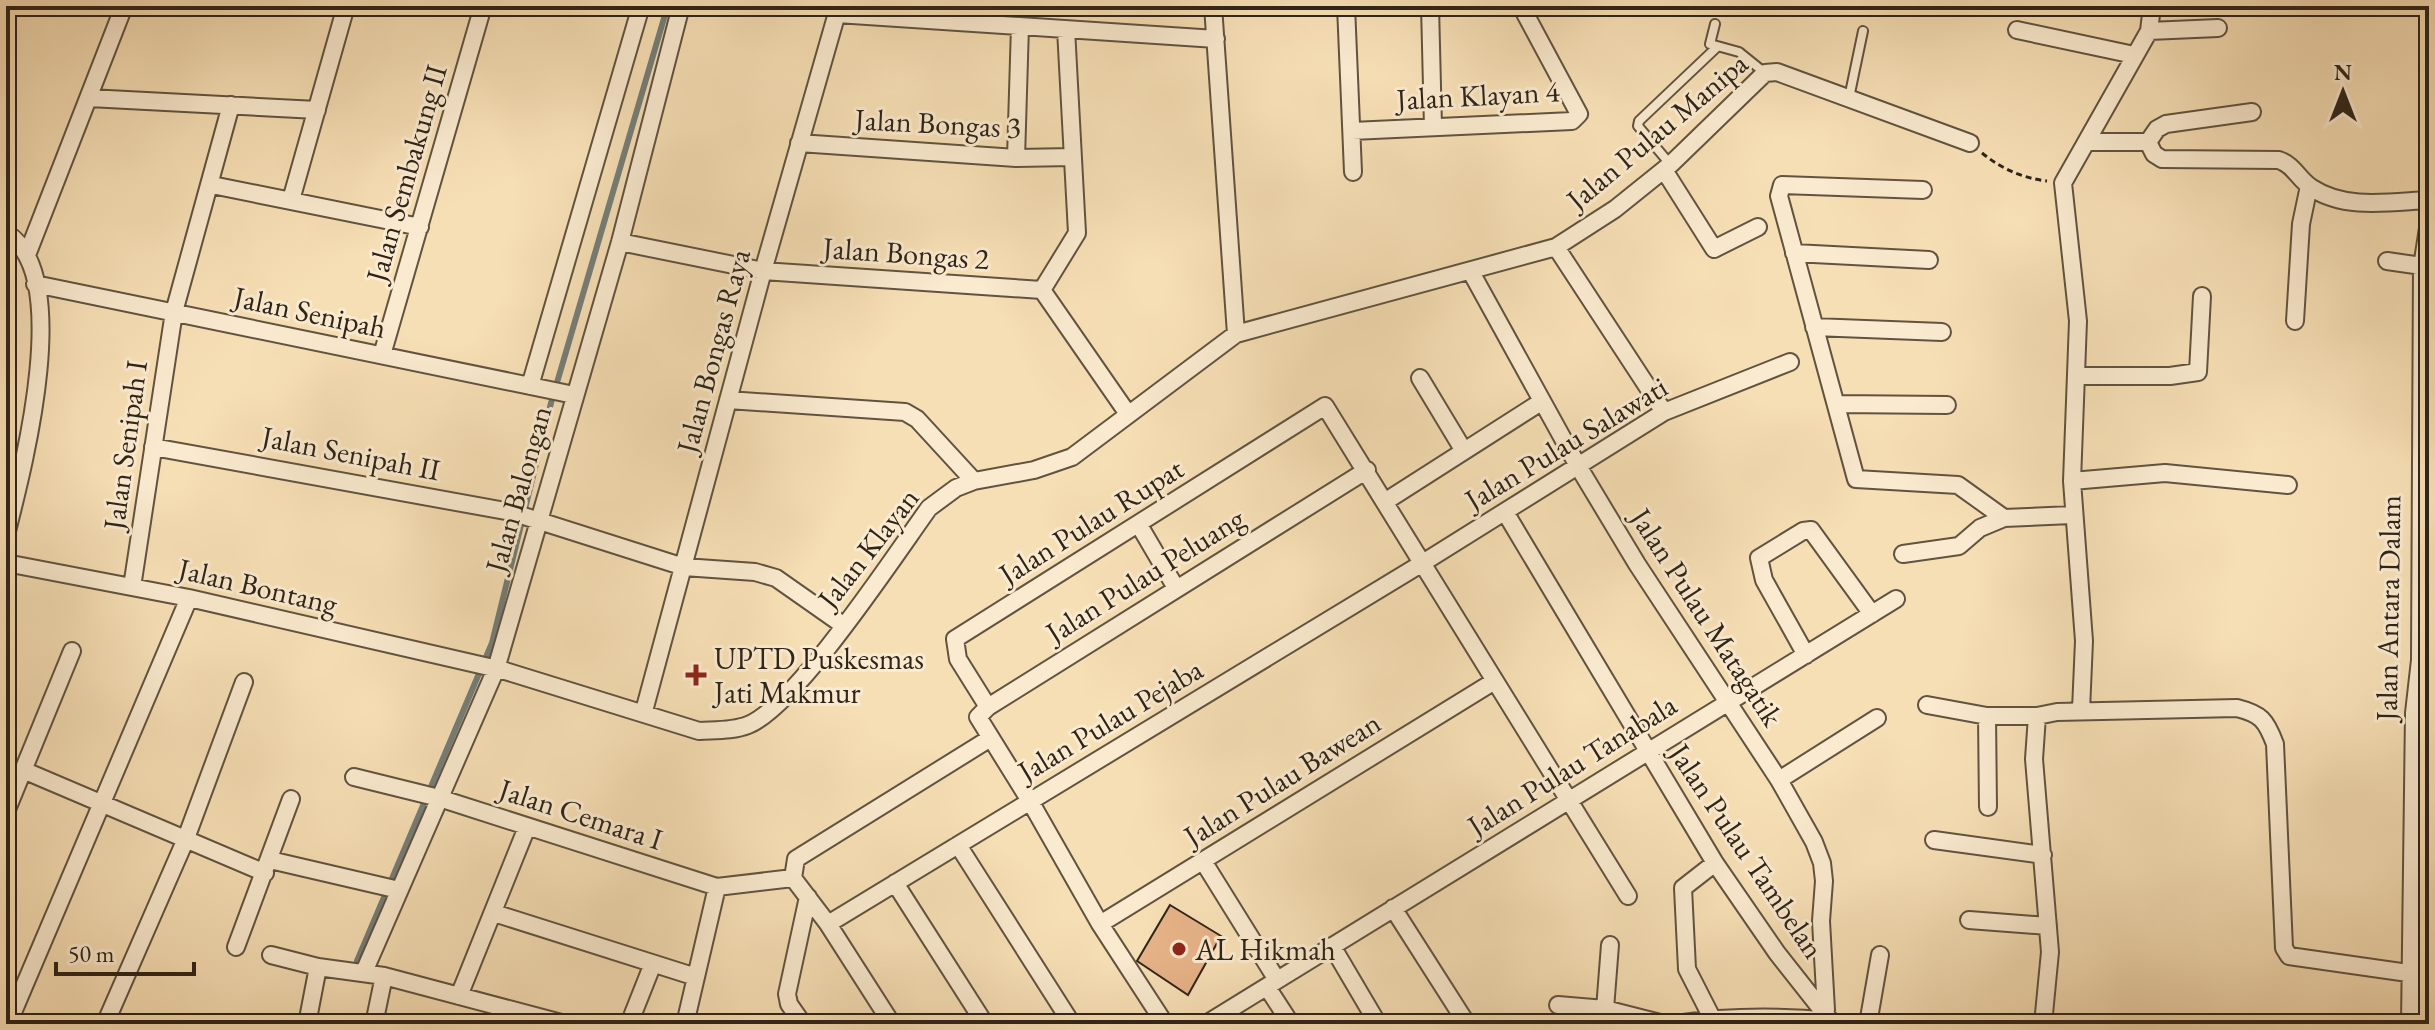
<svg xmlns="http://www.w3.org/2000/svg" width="2435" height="1030" font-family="'EB Garamond',serif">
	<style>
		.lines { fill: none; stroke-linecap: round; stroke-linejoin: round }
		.stream { stroke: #747e79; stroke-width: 6 }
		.building { fill: #e7b388; stroke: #2e2419; stroke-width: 2 }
		.service-casing { stroke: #605340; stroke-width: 12 }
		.minor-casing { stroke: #605340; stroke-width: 20 }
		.path { stroke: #2e2419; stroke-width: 3; stroke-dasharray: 6 4; stroke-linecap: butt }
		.service { stroke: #faeacf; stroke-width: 8 }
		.minor { stroke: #faeacf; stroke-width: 16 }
		.poi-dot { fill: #8f2418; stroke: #faeacf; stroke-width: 3 }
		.labels { text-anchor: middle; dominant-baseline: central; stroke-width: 6; stroke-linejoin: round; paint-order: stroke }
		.street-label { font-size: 30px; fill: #2e2419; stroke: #faeacf }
		.poi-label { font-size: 30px; fill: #2e2419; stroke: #faeacf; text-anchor: start }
	</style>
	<rect width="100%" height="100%" fill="#f7dfb5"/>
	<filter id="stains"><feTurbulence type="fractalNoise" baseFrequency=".0025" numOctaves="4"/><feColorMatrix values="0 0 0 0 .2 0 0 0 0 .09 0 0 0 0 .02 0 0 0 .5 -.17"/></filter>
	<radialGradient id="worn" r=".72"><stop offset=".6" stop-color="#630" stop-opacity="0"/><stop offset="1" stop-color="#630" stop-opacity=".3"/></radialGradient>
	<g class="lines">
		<path class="stream" d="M357,961L492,643L551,403L667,8"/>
	</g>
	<path class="building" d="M1170,905L1221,936L1188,995L1137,961Z"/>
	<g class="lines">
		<g class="service-casing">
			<path id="service" d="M1715,24L1710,44L1739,52L1765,73
				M1849,98L1863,31
				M1670,164L1638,126L1639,121L1716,48
				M2410,973L2429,972"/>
		</g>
		<g class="minor-casing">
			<path id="minor" d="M662,6L680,9
				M1213,6L1236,334
				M1346,6L1353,172
				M1430,6L1433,127
				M837,14L1216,39
				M2017,30L2134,55
				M2149,31L2218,28
				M89,98L317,110
				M1352,131L1572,121L1579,114L1521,6
				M2087,142H2148L2154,154L2162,159L2279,160C2295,166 2298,179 2312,188C2345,210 2390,202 2428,200
				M2148,142L2157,129L2166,124L2252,112
				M799,143L1016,158L1073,157
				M1016,158L1020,26
				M1664,170L1714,249L1758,227
				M212,185L420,227
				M1923,190L1782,185L1779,196L1856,479L1958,485L2004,518
				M291,200L346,6
				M6,233C75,274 22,472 6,535
				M620,242L763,271L1042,290
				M1556,247L1664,412
				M1794,253L1929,260
				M27,255L124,6
				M2387,261L2429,267
				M1471,272L1578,466L1637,564L1779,780L1814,842L1822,863L1824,881L1821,921L1826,1010
				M35,284L574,395
				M1042,290L1077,233L1066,29
				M1042,290L1128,414
				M2295,321L2301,224L2309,186
				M1814,327L1942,332
				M382,355L483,6
				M2077,376H2170L2198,372L2202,296
				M1420,378L1464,451
				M530,386L641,6
				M728,400L905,412L917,419L974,481
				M1836,404L1947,405
				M153,447L511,512L684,567L755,572L776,578L843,625
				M2072,481L2165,473L2288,485
				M1386,501L1541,402
				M1505,512L1715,863L1777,953L1833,1024
				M1139,525L1176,588
				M1903,554L1959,546L1980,528L2004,518L2072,515
				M6,563L189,598L502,670L699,731C716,730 733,731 748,725C796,706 895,555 929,508L956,488L974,481L1034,470L1072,457L1236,334L1556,247L1615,209L1671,164L1765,73L1777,72L1970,143
				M132,587L174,312L231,105
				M1806,655L1764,580L1759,558L1803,531L1811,530L1872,614
				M1927,705L1987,716H2037
				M988,707L958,659L955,639L1325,406L1628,896
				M2081,710L2084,641L2072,481L2078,321L2063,183L2149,31L2152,6
				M644,711L763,271L839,6
				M1987,716L1988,807
				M23,770L265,873
				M354,777L439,798L717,887L793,878
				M1779,780L1877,718
				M6,812L72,651
				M1934,840L2043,855
				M958,845L1072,1024
				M270,860L399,890
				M1203,861L1277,980
				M793,878L796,859L989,739
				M793,878L828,924L892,1024
				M895,883L985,1024
				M1393,908L1467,1024
				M494,913L696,977
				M1969,920L2048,926
				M828,924L1421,564L1664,412L1790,362
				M1100,924L1493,682
				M1332,946L1378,1024
				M236,947L291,799
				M271,955L318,967L384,976L565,1024
				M364,972L496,669L620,242L681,6
				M1267,987L1291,1024
				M459,996L527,827
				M1558,1005L1605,1009L1664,1024
				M1605,1009L1610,945
				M1712,1018L1687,969L1683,888L1715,863
				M8,1024L189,598
				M105,1024L185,841L244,682
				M307,1024L318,967
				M374,1024L384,976
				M629,1024L652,966
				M685,1024L717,887
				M803,1024L789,1004L787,994L808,897
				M1165,1024L1100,924L1030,801L978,717L988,707L1367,470
				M1206,1024L1896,599
				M1676,1024C1728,1016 1779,1016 1831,1021
				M1868,1024L1880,955
				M2043,1024L2050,952L2034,759L2037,716L2057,712L2237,708C2261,714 2266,720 2275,744L2284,948L2289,956L2408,973
				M2410,1024L2414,713L2420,660L2422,267L2428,228L2429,193"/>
		</g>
		<path class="path" d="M1982,153C2002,169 2022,178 2047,181"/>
		<use href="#service" class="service"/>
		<use href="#minor" class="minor"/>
	</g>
	<g class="poi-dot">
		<path d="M692 663h8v8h8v8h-8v8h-8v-8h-8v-8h8z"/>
		<circle cx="1179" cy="949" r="8"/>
	</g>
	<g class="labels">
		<g class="street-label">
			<text transform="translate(1478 95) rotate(-3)">Jalan Klayan 4</text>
			<text transform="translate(938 123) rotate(3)">Jalan Bongas 3</text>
			<text transform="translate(1657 131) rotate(-40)">Jalan Pulau Manipa</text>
			<text transform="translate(406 173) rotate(-74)">Jalan Sembakung II</text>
			<text transform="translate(906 253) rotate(4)">Jalan Bongas 2</text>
			<text transform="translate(310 312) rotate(12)">Jalan Senipah</text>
			<text transform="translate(713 351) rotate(-75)">Jalan Bongas Raya</text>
			<text transform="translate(1566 443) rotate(-31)">Jalan Pulau Salawati</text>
			<text transform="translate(125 445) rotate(-82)">Jalan Senipah I</text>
			<text transform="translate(351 453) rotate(11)">Jalan Senipah II</text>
			<text transform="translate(518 489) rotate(-74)">Jalan Balongan</text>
			<text transform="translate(1091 521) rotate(-32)">Jalan Pulau Rupat</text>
			<text transform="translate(868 548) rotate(-52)">Jalan Klayan</text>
			<text transform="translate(1145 575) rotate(-32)">Jalan Pulau Peluang</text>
			<text transform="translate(258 586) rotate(13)">Jalan Bontang</text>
			<text transform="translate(2388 608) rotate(-89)">Jalan Antara Dalam</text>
			<text transform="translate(1707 617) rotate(57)">Jalan Pulau Matagatik</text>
			<text transform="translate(1110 720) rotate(-31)">Jalan Pulau Pejaba</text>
			<text transform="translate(1572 765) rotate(-32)">Jalan Pulau Tanabala</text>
			<text transform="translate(1282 779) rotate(-32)">Jalan Pulau Bawean</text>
			<text transform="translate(581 814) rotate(18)">Jalan Cemara I</text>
			<text transform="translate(1747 851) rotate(56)">Jalan Pulau Tambelan</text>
		</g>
		<g class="poi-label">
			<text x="714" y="658">UPTD Puskesmas<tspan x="714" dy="34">Jati Makmur</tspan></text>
			<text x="1195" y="949">AL Hikmah</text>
		</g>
	</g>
	<rect width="2435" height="1030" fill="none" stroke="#f7dfb5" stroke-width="32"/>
	<rect x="8" y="8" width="2419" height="1014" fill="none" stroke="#2e2419" stroke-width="4"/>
	<rect x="16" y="16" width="2403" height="998" fill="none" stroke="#2e2419" stroke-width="2"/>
	<g transform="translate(2343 92)" stroke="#faeacf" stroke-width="6" paint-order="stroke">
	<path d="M0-6L14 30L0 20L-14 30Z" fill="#2e2419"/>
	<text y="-12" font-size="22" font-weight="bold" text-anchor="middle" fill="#2e2419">N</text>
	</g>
	<path d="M56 962v12h138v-12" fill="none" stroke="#2e2419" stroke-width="4"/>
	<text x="68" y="962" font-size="24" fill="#2e2419" stroke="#faeacf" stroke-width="6" paint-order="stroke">50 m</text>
	<rect width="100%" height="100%" filter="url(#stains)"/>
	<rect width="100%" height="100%" fill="url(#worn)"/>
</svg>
